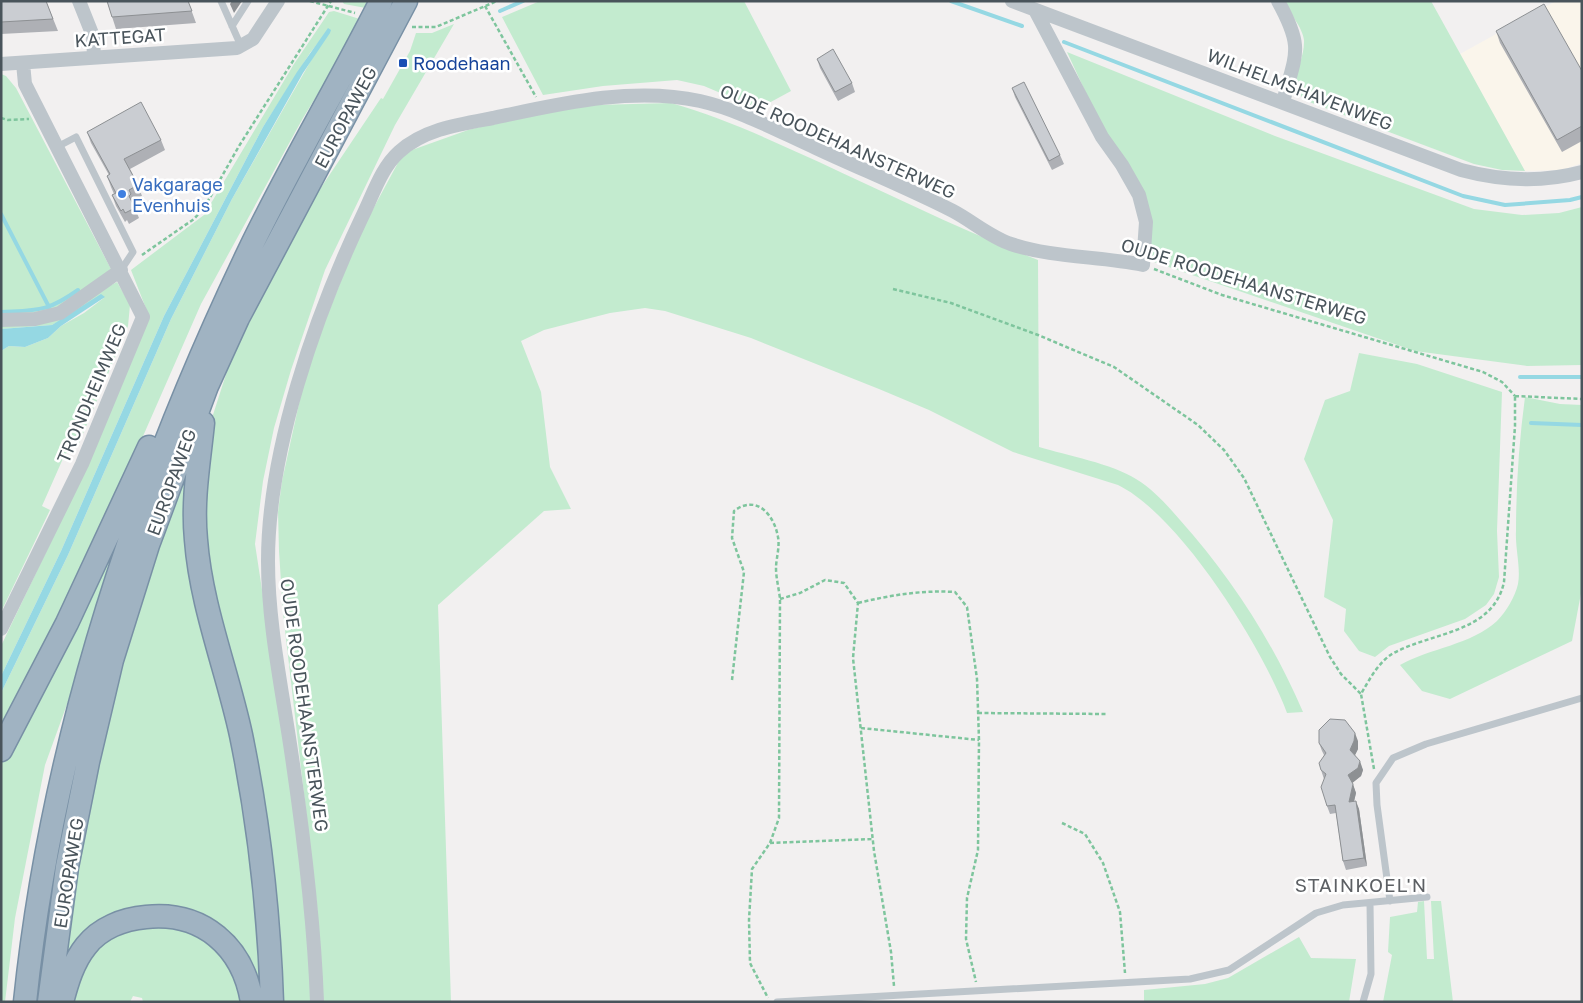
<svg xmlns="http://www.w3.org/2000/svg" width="1583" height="1003" font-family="'Golos Text',sans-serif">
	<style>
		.commercial { fill: #faf5eb }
		.green { fill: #c3ebcf }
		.water { fill: #95d8e3 }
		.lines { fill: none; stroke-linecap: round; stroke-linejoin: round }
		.stream { stroke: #95d8e3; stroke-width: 4 }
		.trunk-casing { stroke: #7890a5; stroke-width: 25 }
		.path { stroke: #7ec59d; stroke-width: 2.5; stroke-dasharray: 4 2.5; stroke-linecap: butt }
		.service { stroke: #bdc5cb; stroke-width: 7 }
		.minor { stroke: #bdc5cb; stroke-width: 14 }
		.trunk { stroke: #a0b3c2; stroke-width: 22 }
		.wall { fill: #aeb0b5 }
		.shaded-wall { fill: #8d9093 }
		.building { fill: #cacdd2; stroke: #8d9093 }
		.transit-dot { fill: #1a4fb4; stroke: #fff; stroke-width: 2 }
		.shop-dot { fill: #3f7fe0; stroke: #fff; stroke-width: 2 }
		.labels { text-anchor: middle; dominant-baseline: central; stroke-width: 5; stroke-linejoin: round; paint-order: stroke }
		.street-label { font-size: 18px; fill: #49545b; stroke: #fff }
		.transit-label { font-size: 18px; fill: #164399; stroke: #fff; text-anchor: start }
		.shop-label { font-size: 18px; fill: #366cbe; stroke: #fff; text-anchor: start }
		.neighbourhood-label { font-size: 19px; letter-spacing: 1px; fill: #5d6064; stroke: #fff }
	</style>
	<rect width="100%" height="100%" fill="#f2f0f0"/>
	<path class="commercial" d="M1556,1H1579L1582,6V163L1562,170L1525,171L1460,54Z"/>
	<path class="green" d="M342,1H367L366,8L344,4Z
		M540,1H744L791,91L758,109L704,86L677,80L603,86L543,95L502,17Z
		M1283,1H1431L1525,171L1502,170L1474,164L1304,100C1287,79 1305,63 1304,40C1303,28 1289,12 1283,1Z
		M334,11L363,20L303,118L201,304L115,500L1,740V693L68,555L171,319L232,199L329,29L310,53L263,127L164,316L61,551L1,676V646L68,506L147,311L131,270L204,215L294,64L321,24L329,12Z
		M454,24L395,125L325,270L291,370L274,428L263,481L255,544L303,857L314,1002H277L201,547L211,421L229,365L255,310L316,195L381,98L383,99L410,51L416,33H432Z
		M1067,52L1275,136L1474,209L1522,215L1559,213L1582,207V365L1527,366L1415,351L1151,261L1150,216L1103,130Z
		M1,74L6,76L16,88L111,269L59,308L37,313L1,314Z
		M671,103C722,117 770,140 819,162C892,196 964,231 1038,260L1039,447C1066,455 1113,464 1136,479C1154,490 1167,505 1180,520C1231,577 1273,642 1303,712L1287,713C1263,648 1180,515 1118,485L1013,452L929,410L879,389L751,338L665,311L645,308L610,313L544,330L521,341L541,392L550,467L571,509L544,511L438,605L451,1002H323L317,906L283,613L279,551L278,512L282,481L307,367L359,235L400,159L412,150L468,130L532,114L595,105Z
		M117,282L130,305L128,326L77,448H74L65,454L42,506L50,510L1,612V351L9,346L25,347L48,338L61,326L84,313L105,297L52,325L1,329V325L39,323Z
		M1359,353L1417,364L1502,392L1497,531L1499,577L1494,594L1486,605L1465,619L1389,646L1375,657L1359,651L1344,631L1346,609L1324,597L1333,520L1304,459L1325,400L1350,391Z
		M1525,397L1560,404L1582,405V588L1572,641L1450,699L1422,691L1400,665C1430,648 1471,645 1497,621C1506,612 1515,597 1518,584C1521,568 1515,548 1516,531C1516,486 1519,442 1525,397Z
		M197,428L191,476L245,786L267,1002L254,982L175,907L65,960L83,825L117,669Z
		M115,542L70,696L45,765L15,918L5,1002H1V765Z
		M1424,901L1427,959H1434L1431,901H1441L1453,1002H1383L1392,955L1388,952L1390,917L1417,912L1418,902Z
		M173,921L224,952L246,1002H143L142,998L133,996L130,1002H67L89,956L114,932Z
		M1299,937L1311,958L1356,959L1349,1002H1144V990L1205,984L1228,978Z"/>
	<path class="water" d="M328,28L331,30L330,33L303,73L232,199L171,319L68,555L1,693V676L61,551L164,316L263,127L297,72Z
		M101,294L105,297L61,326L48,338L25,347L9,346L1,351V329L52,325Z"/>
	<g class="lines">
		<path class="stream" d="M951,1L1022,26
			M500,11L523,1
			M1064,42L1463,196L1505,205L1570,200L1582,197
			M1,214L49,307
			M1,312C38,310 47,312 78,290
			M1520,377H1582
			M1531,423L1582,425"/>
		<g class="trunk-casing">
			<path id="trunk" d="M203,423C199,463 192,500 196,540C201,606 227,670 241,735C259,823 269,913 272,1002
				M1,750L67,623L149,447
				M25,1002C52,742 136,487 248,253C289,167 338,86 381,1
				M49,1002L67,867L88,762L112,660L148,545L207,386L238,318L406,1
				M62,1002C67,983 73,962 86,946C100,928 123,919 146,917C202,911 243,946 252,1002"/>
		</g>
		<path class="path" d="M310,1L355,13
			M485,6L536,97
			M412,27H436L497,1
			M1,118L8,120L29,119
			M142,255L194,219L204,208L239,146L331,1
			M1154,269L1222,295L1483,372L1502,382L1515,396
			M893,289L951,303L1038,335L1114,367L1198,425L1224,450L1244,478L1330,657L1341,674L1361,694
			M1515,396L1582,399
			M780,599L800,593L825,580L844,583L858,603L853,658L874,851L891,952L894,986
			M858,603C891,595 921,590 955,592L967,607L977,679L979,740L978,850L967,898L966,939L976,982
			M732,680L744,572L732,538L734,511C756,494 774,514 778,537C780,547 776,559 776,568C776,578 779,589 780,599L779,818L770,843L752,869L749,920L750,963L768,998
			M978,713L1106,714
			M861,728L979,740
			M1374,769L1361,694C1369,680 1378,663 1392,654C1430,632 1493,634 1504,582L1515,426V396
			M1062,823L1085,834L1103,863L1120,912L1125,973
			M770,843L872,839"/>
		<path class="service" d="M221,1L241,46
			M232,26L248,1
			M57,147L76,137L133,252L121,270
			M1390,901L1377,805L1376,783L1393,758L1426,744L1582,698
			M777,1002L1190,979L1229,970L1316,913L1343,905L1427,897
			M1363,1002L1371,974L1370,903"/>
		<path class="minor" d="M79,1L93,36L94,57
			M1012,1L1461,170C1502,181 1541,183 1582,172
			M1278,1C1304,48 1296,53 1283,102
			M1,64L237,48L253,39L278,1
			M1,320L35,319L60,313L121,270
			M1,629L82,464L143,317L25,84L23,63
			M317,1002C314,915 303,830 290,744C281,684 268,622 268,561C268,451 315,316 362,217C373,195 381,168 399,152C424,129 461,124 493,118C559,104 632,86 700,101C740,110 778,131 816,148C861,169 908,188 953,211C972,221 990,237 1011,244C1053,258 1100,256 1143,265L1146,222L1139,195L1122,165L1102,137L1035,10"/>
		<use href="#trunk" class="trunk"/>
	</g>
	<path class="wall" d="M1,1H46L58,31L1,34Z
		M107,1H188L196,23L116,29Z
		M1496,31L1582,71V141L1562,152L1500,43Z
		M817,59L852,83L855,92L838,101L820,68Z
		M1012,88L1060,155L1064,164L1052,170L1015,97Z
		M87,132L161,140L165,150L130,169L138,185L142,196L133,200L135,205L134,206L139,218L129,224L127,220L125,222L116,206L112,195L114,194L111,187L107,176L109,175L91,143Z
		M1358,741V749L1355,755L1363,770L1361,776L1352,783L1356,793L1354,801L1359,809L1367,866L1346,870L1343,861L1336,813L1330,814L1327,806L1324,779L1321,770L1324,755L1322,751L1319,743Z"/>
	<path class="shaded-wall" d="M232,1H242L234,13L230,4Z
		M1355,733L1358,741V749L1353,759L1350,750Z
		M1360,761L1363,770L1361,776L1351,784L1348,775Z
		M1353,784L1356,793L1352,810L1349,802Z
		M1356,801L1359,809L1367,866L1364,858Z"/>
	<path class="building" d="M1,1H46L53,19L1,22Z
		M107,1H188L192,11L112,17Z
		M1544,4L1582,71V126L1557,140L1496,31Z
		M833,49L852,83L835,92L817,59Z
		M1024,82L1060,155L1049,161L1012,88Z
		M141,102L161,140L124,159L138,185L129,190L131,194L129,196L135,208L125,213L123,209L121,211L112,195L116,193L107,176L110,174L87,132Z
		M1330,719L1345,720L1355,733L1354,741L1350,750L1360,761L1358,768L1348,775L1353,784L1349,802L1356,801L1364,858L1343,861L1335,805L1327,806L1321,787L1326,774L1321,770L1319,763L1326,753L1319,743V730Z"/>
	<rect class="transit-dot" x="398" y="58" width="10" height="10" rx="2.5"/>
	<circle class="shop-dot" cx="122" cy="194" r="5"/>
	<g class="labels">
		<g class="street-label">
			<text transform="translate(120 37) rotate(-4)">KATTEGAT</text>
			<text transform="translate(1300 89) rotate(21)">WILHELMSHAVENWEG</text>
			<text transform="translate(345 117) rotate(-62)">EUROPAWEG</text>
			<text transform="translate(838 141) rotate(24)">OUDE ROODEHAANSTERWEG</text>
			<text transform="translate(1244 281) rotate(17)">OUDE ROODEHAANSTERWEG</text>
			<text transform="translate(91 393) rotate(-67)">TRONDHEIMWEG</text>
			<text transform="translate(171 482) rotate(-70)">EUROPAWEG</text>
			<text transform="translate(305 705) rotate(82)">OUDE ROODEHAANSTERWEG</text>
			<text transform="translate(68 873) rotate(-81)">EUROPAWEG</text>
		</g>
		<g class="transit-label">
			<text x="413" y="63">Roodehaan</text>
		</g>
		<g class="shop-label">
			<text x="132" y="184">Vakgarage<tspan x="132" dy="21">Evenhuis</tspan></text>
		</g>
		<g class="neighbourhood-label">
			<text x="1361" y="884">STAINKOEL'N</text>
		</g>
	</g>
	<rect width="1583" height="1003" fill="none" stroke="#49545b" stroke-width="5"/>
</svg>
